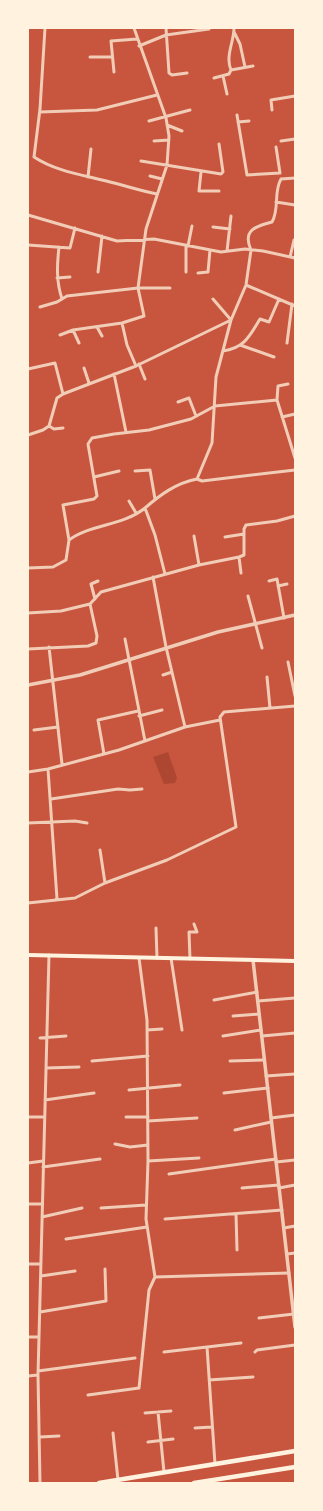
<svg xmlns="http://www.w3.org/2000/svg" width="323" height="1511" font-family="'Fira Sans',sans-serif">
	<style>
		.green { fill: #ae4732 }
		.lines { fill: none; stroke-linecap: round; stroke-linejoin: round }
		.minor { stroke: #f1ccb7; stroke-width: 3 }
		.tertiary { stroke: #f1ccb7; stroke-width: 3.5 }
		.secondary { stroke: #fff3e0; stroke-width: 4 }
		.primary { stroke: #fff3e0; stroke-width: 4.5 }
	</style>
	<rect width="100%" height="100%" fill="#c8553d"/>
	<path class="green" d="M168,752L177,778L175,783L164,784L153,757Z"/>
	<g class="lines">
		<path class="minor" d="M45,28L40,109L34,157C57,172 84,175 110,182C126,186 141,191 157,194
			M166,28L169,73L172,75L187,73
			M234,32L240,44L245,67
			M139,46L166,35L209,29
			M90,57H112
			M231,70C225,56 234,42 234,28
			M114,72L111,41L137,39
			M223,76L227,94
			M214,78L229,74L231,70L253,66
			M272,110L271,100L295,96
			M40,112L97,110L157,95
			M237,115L247,175L280,173
			M149,121L190,110
			M238,122L249,121
			M167,125L182,131
			M154,141L169,140
			M281,141L295,139
			M276,147L280,173
			M141,161L221,174L223,172L219,144
			M201,172L199,191H219
			M150,176L162,179
			M88,177L91,149
			M281,179L295,178
			M276,202L295,205
			M28,215L117,241L154,239L221,252L245,249L263,251L295,258
			M213,227L230,229
			M28,245L70,248L75,228
			M186,245V272
			M188,246L192,226
			M59,247C57,265 56,281 62,299
			M251,250C242,230 256,226 272,222C280,208 273,193 281,179
			M227,251L231,216
			M290,257L294,240
			M98,272L102,236
			M198,273L208,272L210,250
			M57,278L70,277
			M246,285L295,306
			M40,307L57,302L67,296L138,288H170
			M122,323L127,345L136,366
			M97,327L102,336
			M73,330L79,343
			M60,335L73,330L122,323L144,316L138,288L146,229L167,165L169,136L166,118L134,28
			M287,343L292,304
			M240,345L274,357
			M223,351C245,348 250,335 260,319L269,322L279,299
			M139,364L145,379
			M84,368L89,383
			M28,369L55,363L63,394
			M114,374L126,432
			M288,384L278,386L277,400L295,458
			M178,402L189,398L196,416
			M282,417L295,414
			M49,426L54,429L63,428
			M28,435L43,430L49,426L57,398L63,394L136,366L231,320L213,299
			M135,471L150,470L155,499
			M94,477L119,471
			M197,479L202,481L295,470
			M129,501L136,513
			M194,536L199,565
			M225,537L244,534
			M69,540C90,524 123,526 145,508
			M239,557L241,573
			M28,568L53,567L66,560L69,540L63,505L94,499L97,496L88,444L92,438L114,434L149,430L191,419L215,406L277,400
			M165,574L155,535L145,508C160,495 176,483 197,479L212,443L216,377L231,320L246,285L251,250
			M153,577L166,647L185,727
			M269,581L277,579L284,618
			M278,586L287,584
			M248,596L262,648
			M95,599L91,584L98,581
			M28,613L61,611L90,604L101,592L199,565L239,557L244,555V529L246,525L277,521L295,516
			M125,639L145,741
			M49,647L62,764
			M28,649L88,646L96,643L97,636L90,604
			M288,662L295,696
			M163,675L172,672
			M267,677L270,708
			M139,716L162,710
			M34,730L58,727
			M104,754L98,720L138,711
			M48,769L57,899
			M28,772L48,769L119,750L185,727L220,720
			M51,799L118,789L130,790L142,789
			M28,823L75,821L87,823
			M100,850L105,883
			M28,903L75,898L105,883L167,860L236,827L220,717L224,712L295,706
			M156,928L157,958
			M171,958L182,1030
			M190,959L189,932H197L194,924
			M214,1000L257,992
			M258,1001L295,998
			M233,1016L259,1014
			M147,1030L162,1029
			M223,1036L261,1030
			M262,1036L295,1033
			M40,1038L66,1036
			M92,1061L148,1056
			M230,1061L264,1060
			M46,1068L79,1067
			M266,1076L295,1074
			M129,1090L180,1085
			M224,1093L268,1088
			M45,1100L94,1093
			M28,1117H44
			M126,1117H148
			M271,1118L295,1115
			M148,1121L197,1118
			M235,1130L271,1122
			M115,1144L130,1147L148,1145
			M148,1161L199,1158
			M276,1162L295,1160
			M28,1163L43,1161
			M43,1167L100,1159
			M169,1174L276,1159
			M242,1188L279,1185
			M279,1188L295,1185
			M28,1204H42
			M101,1208L146,1205
			M236,1214L237,1250
			M42,1217L82,1208
			M165,1219L282,1210
			M284,1228L295,1226
			M66,1239L147,1227
			M287,1254L295,1253
			M28,1264H41
			M41,1276L75,1271
			M155,1277L289,1273
			M40,1312L106,1301L105,1269
			M259,1318L294,1314
			M28,1337H39
			M207,1347L241,1343
			M164,1352L207,1347L215,1464
			M255,1352L257,1350L295,1345
			M38,1371L135,1358
			M28,1376L38,1375
			M209,1380L253,1377
			M88,1395L139,1388L149,1290L155,1277L146,1219L148,1161L147,1020L139,958
			M158,1412L164,1472
			M145,1413L171,1411
			M195,1428L212,1427
			M113,1433L118,1480
			M40,1437L59,1436
			M148,1442L173,1439
			M40,1483L38,1375L49,955"/>
		<path class="tertiary" d="M28,685L80,675L218,632L295,615
			M253,960L295,1327"/>
		<path class="secondary" d="M28,955L295,961"/>
		<path class="primary" d="M99,1483L295,1451
			M194,1483L295,1467"/>
	</g>
	<rect width="323" height="1511" fill="none" stroke="#fff3e0" stroke-width="58"/>
</svg>
